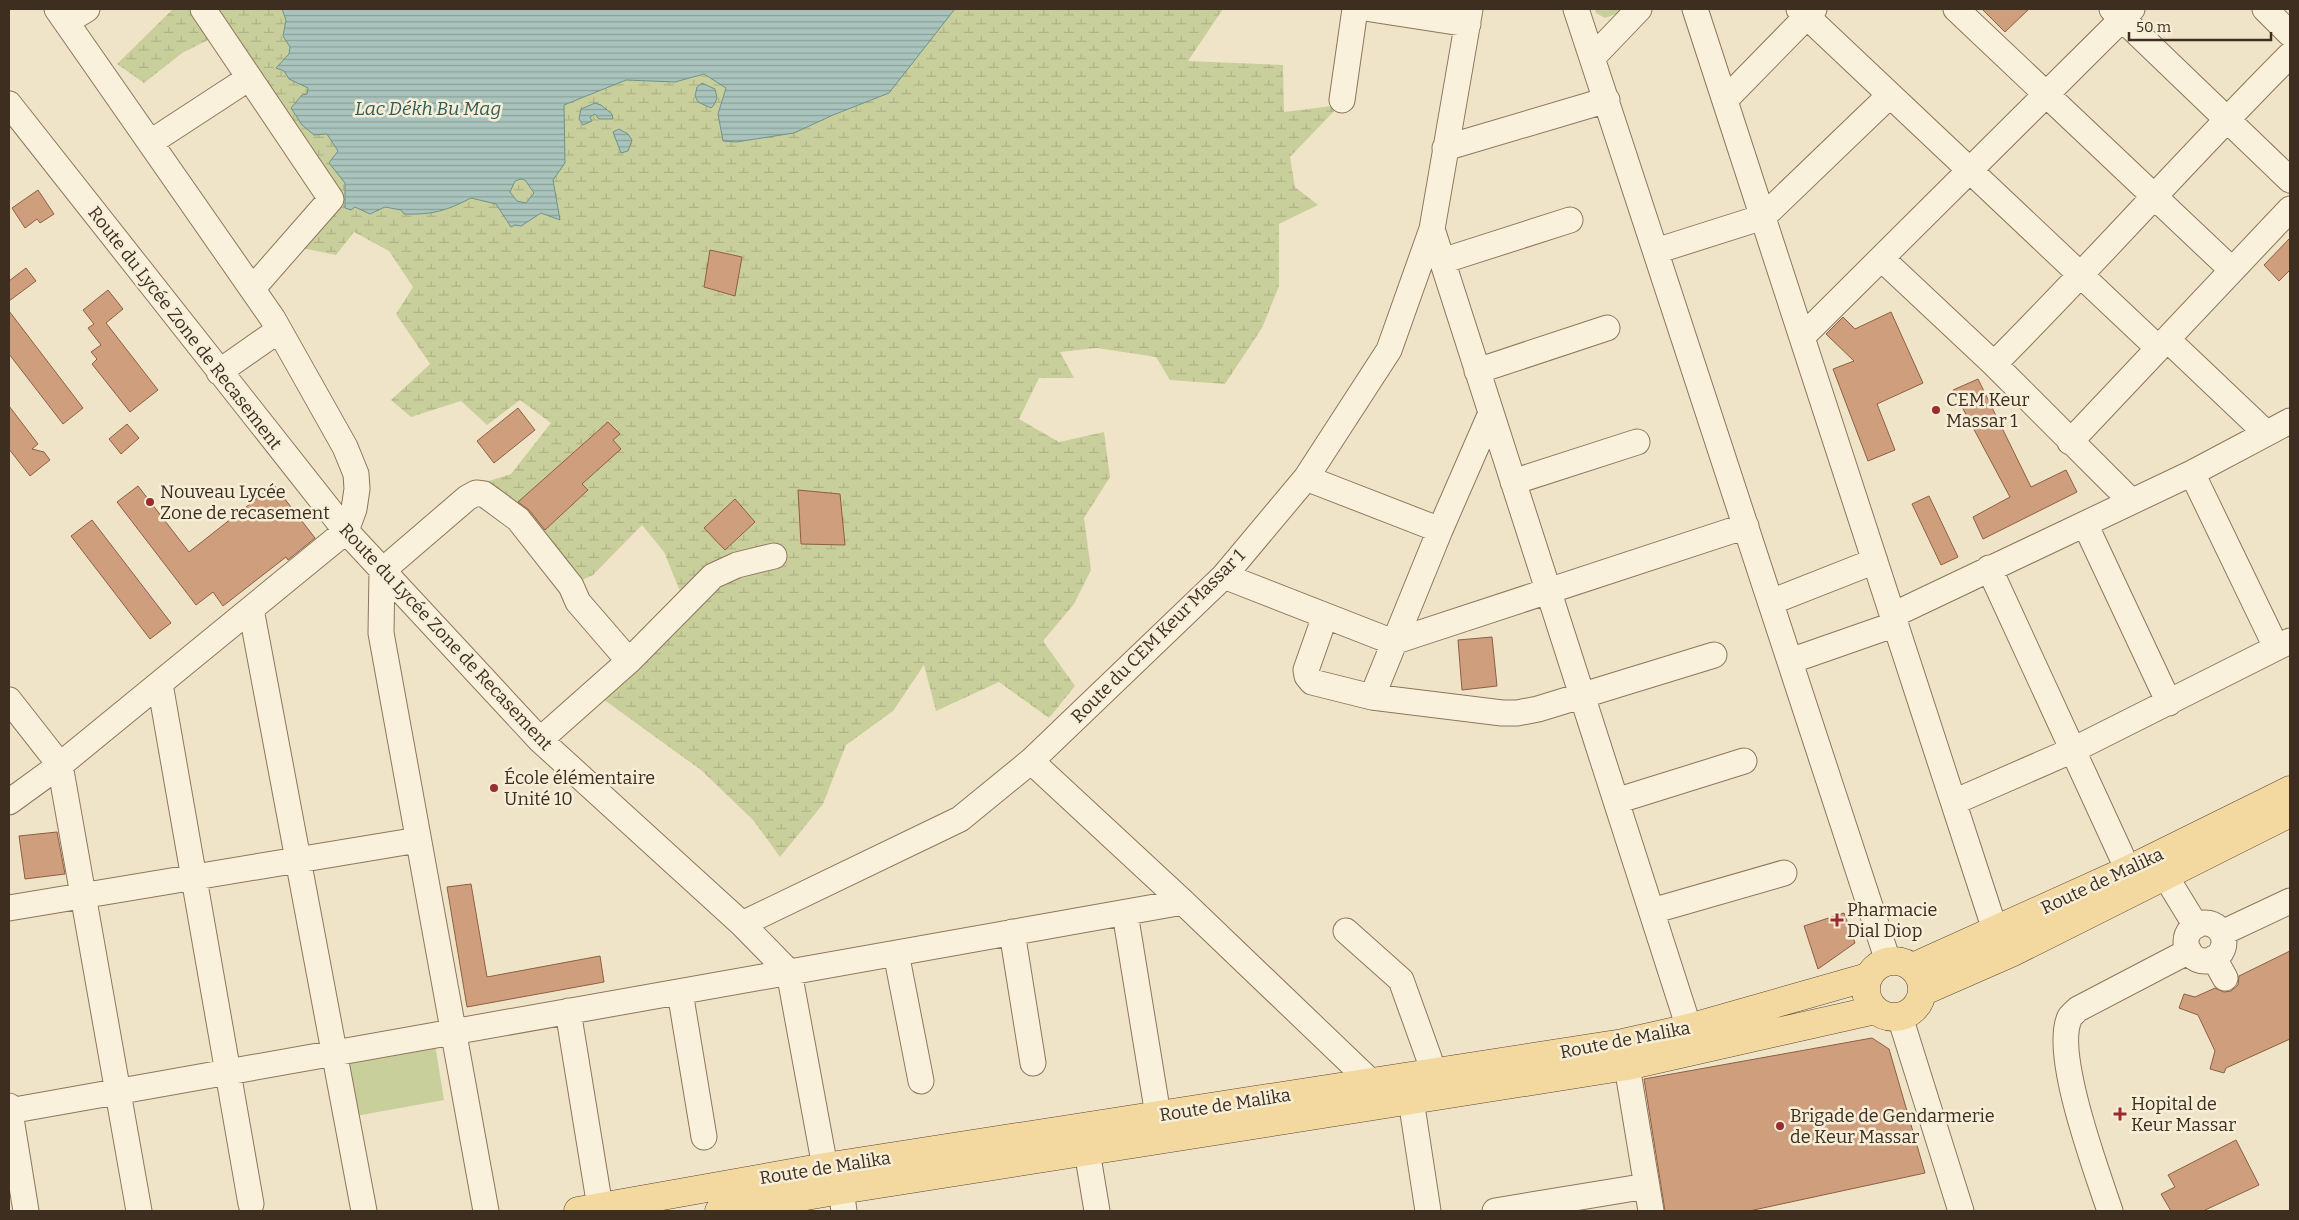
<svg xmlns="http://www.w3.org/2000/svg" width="2299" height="1220" font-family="Bitter,serif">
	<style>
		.wetland { fill: url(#wetland-marsh) }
		.garden { fill: #c9cf9b }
		.water { fill: url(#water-rules); stroke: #6f938a; fill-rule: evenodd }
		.building { fill: #cf9f7d; stroke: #8d5f41 }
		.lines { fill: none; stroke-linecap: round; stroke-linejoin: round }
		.minor-casing { stroke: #8d765c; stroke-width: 27 }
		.major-casing { stroke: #5b4430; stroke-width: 29 }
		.minor { stroke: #faf1dc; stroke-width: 25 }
		.major { stroke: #f3d9a0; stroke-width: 28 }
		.poi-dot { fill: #9e2a2b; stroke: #f7eed8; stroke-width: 2 }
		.labels { text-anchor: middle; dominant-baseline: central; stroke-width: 5; stroke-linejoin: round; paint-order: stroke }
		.street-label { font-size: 18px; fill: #3d2e20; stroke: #f7eed8 }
		.poi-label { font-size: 18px; fill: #3d2e20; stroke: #f7eed8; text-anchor: start }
		.water-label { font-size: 19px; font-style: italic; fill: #2f5d5a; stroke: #f7eed8 }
	</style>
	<defs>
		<pattern id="wetland-marsh" width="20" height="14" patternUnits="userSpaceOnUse" patternTransform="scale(1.25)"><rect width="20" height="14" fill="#c9cf9b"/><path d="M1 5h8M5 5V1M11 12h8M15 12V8" fill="none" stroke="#aeb285"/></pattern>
		<pattern id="water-rules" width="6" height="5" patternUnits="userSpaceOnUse" patternTransform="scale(1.25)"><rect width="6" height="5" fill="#a9c4bc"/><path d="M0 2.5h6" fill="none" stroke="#8ba098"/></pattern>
	</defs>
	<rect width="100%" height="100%" fill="#f0e4c8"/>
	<path class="wetland" d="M173,9H1223L1188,61L1283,65L1284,112L1340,105L1290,157L1295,187L1318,205L1279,224V286L1262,328L1225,384L1170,380L1156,357L1097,348L1060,352L1074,378H1039L1019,419L1059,442L1104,432L1110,477L1084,518L1091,570L1074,604L1043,641L1075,686L1049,718L999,682L936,711L924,665L893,711L846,745L823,804L780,857L753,820L701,770L603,699L682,596L664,552L642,525L593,575L572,585L480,484L511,474L551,423L520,400L487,425L461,401L411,417L391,400L430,364L396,314L413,287L389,251L354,232L336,255L297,247L327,213L218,35L182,53L144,83L117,64Z"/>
	<path class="garden" d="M1595,9H1623L1619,13L1605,18L1596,13Z
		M435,1044L444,1100L356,1116L347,1060Z"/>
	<path class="water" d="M282,9H954V10L889,93L833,115L794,133L736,142L723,141L718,114L726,88L704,74L675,82L626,80L564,105L565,163L553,180L560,220L541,213L521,226L515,225L511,227L496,204L471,198C446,211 432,215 404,214L401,210L385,207L370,214L355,207L351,210L345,208V183L329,163L338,151L327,134L314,135L302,125L291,108L302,95L307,94L308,88L289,79L284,71L276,68L289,54L290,47L283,36L286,20ZM521,179L525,180L534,193L526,203L517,201L510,192L515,181Z
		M702,83L715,89L717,98L714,105L711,108L698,102L695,96L697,87Z
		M595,103L601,105L612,114L613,119H599L595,114L590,117L592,121L583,125L579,119L581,109Z
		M619,129L628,134L632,140L628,151L621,153L613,132Z"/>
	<path class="building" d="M1982,9H2029L2005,32Z
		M38,190L54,214L40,223L37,219L25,228L12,208Z
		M2290,238V270L2279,281L2264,265Z
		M710,250L742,257L735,296L704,287Z
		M26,268L36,281L9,301V281Z
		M108,290L123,309L106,323L158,390L130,412L92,364L97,359L91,352L101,345L88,328L94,324L83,310Z
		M9,311L83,408L63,424L9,354Z
		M1891,312L1923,383L1877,404L1895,450L1868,461L1833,369L1854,361L1826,334L1843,317L1855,329Z
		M1978,379L2031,487L2066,470L2077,492L1983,539L1973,517L2010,497L1953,390Z
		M9,406L38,444L32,449L44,452L50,460L30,476L9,449Z
		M518,408L535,430L494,463L477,441Z
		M608,422L620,434L613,440L621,449L582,484L588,490L545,530L529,510L518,502Z
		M127,424L139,438L121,454L109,439Z
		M274,485L315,538L288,560L286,557L223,606L213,592L196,605L117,502L138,486L189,552Z
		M798,490L840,494L845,545L801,544Z
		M1929,496L1958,557L1941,565L1912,504Z
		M735,499L755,522L725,550L704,528Z
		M92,520L171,623L150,639L71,536Z
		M1492,637L1497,686L1462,690L1458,640Z
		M57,832L65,874L25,879L19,836Z
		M471,884L487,977L600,956L604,982L467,1007L447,887Z
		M1844,913L1855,943L1818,969L1804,926Z
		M2290,951V1039L2226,1068L2224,1073L2210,1069L2215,1051L2198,1015L2179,1008L2184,994L2195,997L2215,988L2224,992L2231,991L2238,985L2239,976Z
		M1872,1038L1889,1049L1925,1173L1749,1211H1665L1644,1079Z
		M2236,1140L2259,1185L2203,1211H2171L2161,1194L2175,1187L2168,1175Z"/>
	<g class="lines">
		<g class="minor-casing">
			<path id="minor" d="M203,9L331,199L253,288
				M1371,9L1468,24
				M1576,9L1888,961
				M1695,9L1995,930
				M1799,9L2158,348
				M1956,9L2232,270
				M2112,9L2290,180
				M2265,9L2290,34
				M66,22L87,9
				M1593,57L1639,9
				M1342,100L1355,9
				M1725,100L1814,9
				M9,104L346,531L540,740L742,924L789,972L825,1167
				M151,142L249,78
				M1445,148L1607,100
				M1432,229L1689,1028
				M1656,251L1763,217L1890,95
				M1882,259L1994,364L2131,501
				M1442,261L1570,220
				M1802,337L2132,9
				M2167,339L2266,433
				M1994,364C2095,263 2189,156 2290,55
				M1477,371L1607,328
				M219,372L279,330
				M2070,442L2290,209
				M2192,473L2276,647
				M1306,478L1440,530
				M1513,482L1637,442
				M2085,524L2169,703
				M1989,568L2128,870
				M1224,576L1393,642L1746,526
				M1771,602L1875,561
				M251,609L364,1211
				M1893,615L2192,473L2290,421
				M1325,616L1306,670L1307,676L1312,682L1372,697L1502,713H1517L1538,709L1714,655
				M1790,661L1896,624
				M160,684L251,1204
				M1372,697L1440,530L1491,413
				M9,700L60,765L139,1211
				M540,740L629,661L713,576L737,565L774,556
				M1031,761L1183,902L1371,1082
				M1616,801L1744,761
				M9,802L60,765L346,531L354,509L357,489L356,474L345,447L273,319L57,9
				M1954,802L2073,750L2290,641
				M2166,877L2196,926
				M9,908L418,840
				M1652,911L1784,873
				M1125,913L1158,1115
				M2186 942a19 19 0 1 1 38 0a19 19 0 1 1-38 0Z
				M742,924L960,819L1031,761L1224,576L1306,478L1389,350L1432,229L1470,9
				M1346,931L1401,980L1434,1072
				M1012,932L1033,1063
				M2222,933L2290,901
				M896,953L921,1081
				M2214,958L2225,978
				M680,992L704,1137
				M568,1011L600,1207
				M1900,1017L1961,1211
				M1627,1066L1651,1211
				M1411,1100L1428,1211
				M9,1106L26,1211
				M9,1111L1183,902
				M1087,1151L1097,1211
				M841,1190L844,1211
				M486,1211L381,633L382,571L467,498L476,493L484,494L518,519L571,586L578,602L629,661
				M1495,1211L1647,1186
				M2110,1211C2097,1172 2052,1052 2070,1017C2072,1014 2076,1011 2078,1009L2189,951"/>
		</g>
		<g class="major-casing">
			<path id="major" d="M1866 989a28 28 0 1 1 56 0a28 28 0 1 1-56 0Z
				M1913,967L2128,870L2290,790
				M1922,992L2011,953L2290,813
				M578,1211L825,1167L1623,1043L1689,1028L1868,977
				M719,1211L841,1190L1627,1066L1875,1010"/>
		</g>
		<use href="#minor" class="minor"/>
		<use href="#major" class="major"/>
	</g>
	<g class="poi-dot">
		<circle cx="1936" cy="410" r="5"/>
		<circle cx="150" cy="502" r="5"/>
		<circle cx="494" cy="788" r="5"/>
		<path d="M1834.5 912.5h5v5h5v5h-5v5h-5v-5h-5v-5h5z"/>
		<path d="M2117.5 1106.5h5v5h5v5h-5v5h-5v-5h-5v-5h5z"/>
		<circle cx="1780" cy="1126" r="5"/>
	</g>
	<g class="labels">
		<g class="street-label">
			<text transform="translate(185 328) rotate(52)">Route du Lycée Zone de Recasement</text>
			<text transform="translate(1158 636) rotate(-45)">Route du CEM Keur Massar 1</text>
			<text transform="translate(446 637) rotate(47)">Route du Lycée Zone de Recasement</text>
			<text transform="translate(2102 881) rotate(-25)">Route de Malika</text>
			<text transform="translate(1625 1040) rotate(-11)">Route de Malika</text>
			<text transform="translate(1225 1105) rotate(-9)">Route de Malika</text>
			<text transform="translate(825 1168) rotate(-9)">Route de Malika</text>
		</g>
		<g class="poi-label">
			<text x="1946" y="400">CEM Keur<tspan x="1946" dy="21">Massar 1</tspan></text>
			<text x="160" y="492">Nouveau Lycée<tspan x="160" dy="21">Zone de recasement</tspan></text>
			<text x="504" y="778">École élémentaire<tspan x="504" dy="21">Unité 10</tspan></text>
			<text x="1847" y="910">Pharmacie<tspan x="1847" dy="21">Dial Diop</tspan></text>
			<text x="2131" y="1104">Hopital de<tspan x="2131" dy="21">Keur Massar</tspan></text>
			<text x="1790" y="1116">Brigade de Gendarmerie<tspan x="1790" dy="21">de Keur Massar</tspan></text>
		</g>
		<g class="water-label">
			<text x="428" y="108">Lac Dékh Bu Mag</text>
		</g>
	</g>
	<rect width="2299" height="1220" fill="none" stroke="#3d2e20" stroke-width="20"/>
	<path d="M2129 32v8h142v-8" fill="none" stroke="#3d2e20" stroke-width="2.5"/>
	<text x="2136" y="32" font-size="15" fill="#3d2e20" stroke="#f7eed8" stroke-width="4" paint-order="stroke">50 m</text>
</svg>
